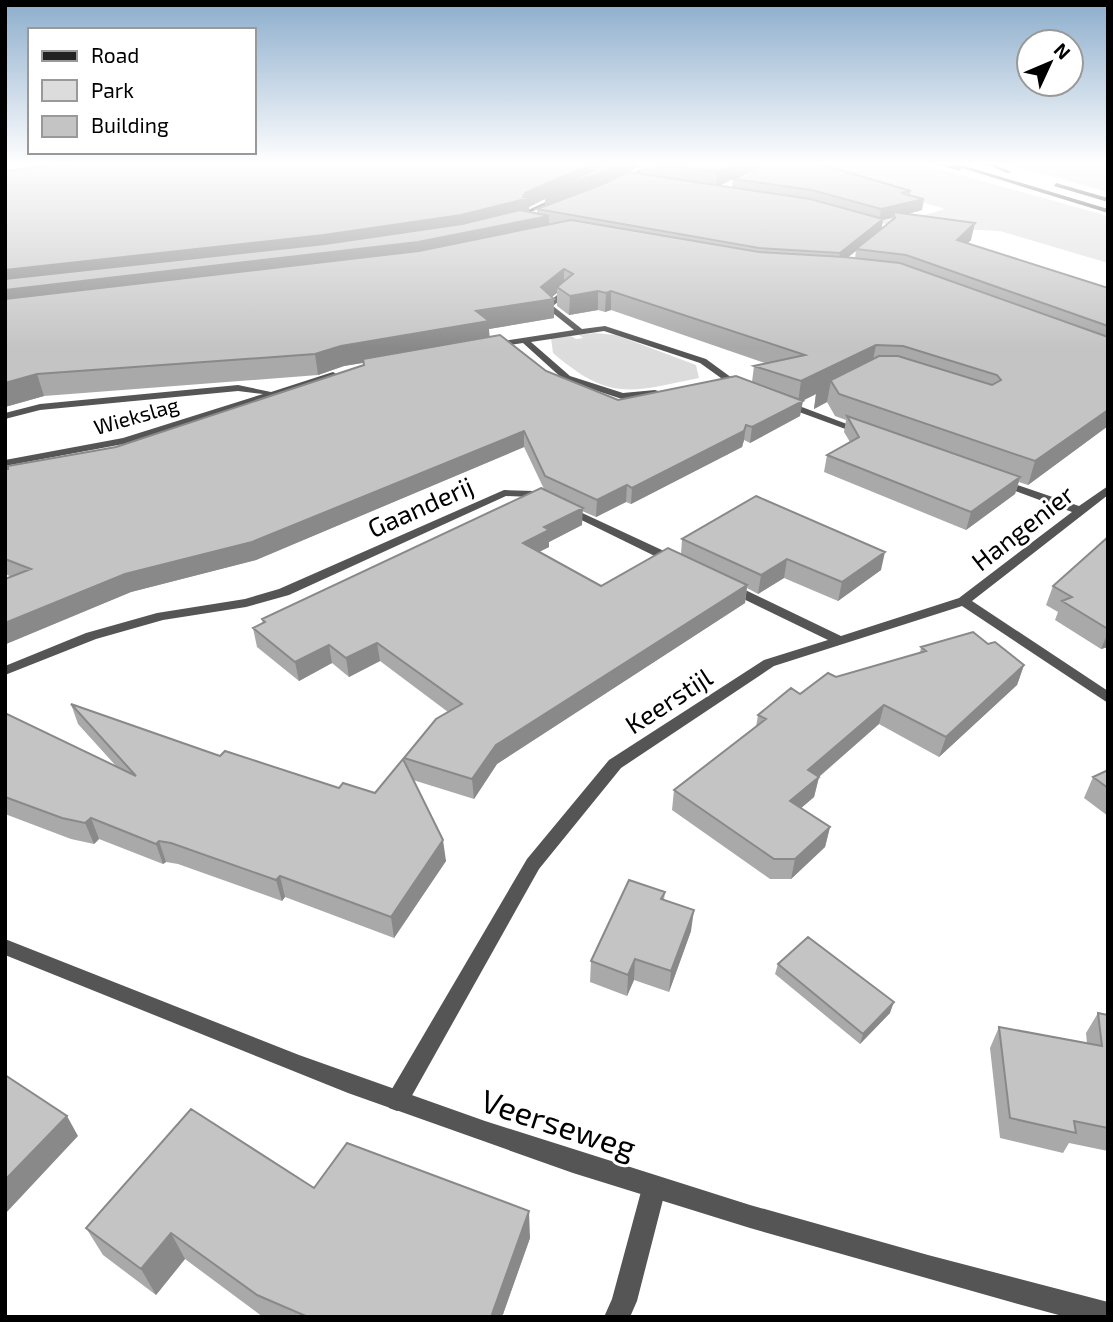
<svg xmlns="http://www.w3.org/2000/svg" width="1113" height="1322" font-family="'Exo 2',sans-serif">
	<style>
		.green { fill: #dcdcdc }
		.lines { fill: none; stroke-linecap: round; stroke-linejoin: round }
		.service { fill: #555; fill-rule: evenodd }
		.minor { fill: #555; fill-rule: evenodd }
		.tertiary { fill: #555; fill-rule: evenodd }
		.secondary { fill: #222; fill-rule: evenodd }
		.wall { fill: #a9a9a9; fill-rule: evenodd }
		.shaded-wall { fill: #898989 }
		.building { fill: #c4c4c4; stroke: #898989; stroke-width: 2 }
		.labels { text-anchor: middle; dominant-baseline: central; stroke-width: 6; stroke-linejoin: round; paint-order: stroke }
		.far-street-label { font-size: 21px; fill: #000; stroke: #fff }
		.street-label { font-size: 26px; fill: #000; stroke: #fff }
		.near-street-label { font-size: 32px; fill: #000; stroke: #fff }
	</style>
	<rect width="100%" height="100%" fill="#fff"/>
	<path class="green" d="M790,163H918L1108,216V263L1000,231L890,225L874,221L921,216L945,209Z
		M1003,163H1108V192Z
		M595,333L616,335L696,365L699,378C631,392 610,402 553,353L551,338L571,336L576,339L583,338L579,335Z"/>
	<g class="lines">
		<path class="service" d="M563,194L565,197L531,212L526,211Z"/>
		<path class="minor" d="M651,163H657L622,183L617,182Z
			M563,290L570,292L553,306L582,329L605,326L706,359L743,386L735,388L700,363L604,331L531,342L570,376L623,393L655,390L658,391V395L622,399L564,380L523,343L488,348L487,346L491,343L574,330L544,306Z
			M333,372L338,375L336,377L129,443L5,466V460L123,438L263,394L238,391L40,410L5,419V413L40,404L238,385L271,392Z
			M780,401H786L868,432L859,434L780,405Z
			M1000,479L1079,506L1108,486V495L972,601L1108,691V703L962,606L774,666L621,768L539,869L405,1108L397,1111L389,1108L386,1101L389,1094L527,859L609,760L764,660L828,640L725,590L723,587L725,584H733L841,636L959,598L1072,512L996,484L995,482Z
			M504,490L533,491L553,500L547,503L531,497L506,496L289,595L246,607L163,620L96,639L5,675V666L86,633L157,613L245,599L279,589Z
			M565,505L677,557L679,560L673,564L669,563L561,510V506Z
			M654,1176L662,1180L666,1188L637,1301L630,1317H604L612,1299L642,1188L646,1180Z"/>
		<path class="tertiary" d="M5,939L299,1055L485,1121L750,1205L928,1255L1108,1302V1317H1066L1018,1304L750,1228L573,1173L348,1093L5,955Z"/>
		<path class="secondary" d="M932,163L958,167L948,163H955L1108,209V213L962,168L960,171Z
			M984,163H990L1012,172L1007,173Z
			M1056,183L1108,198V202L1054,186Z"/>
	</g>
	<path class="wall" d="M76,163H761V165L911,191L910,195L922,210L908,214L971,240L968,243L1108,288V426L1028,485L1019,482L1015,494L966,530L824,472L827,455L850,442L844,432L846,420L835,416L827,402L814,409L816,394L802,401L800,416L750,443L744,440L742,447L631,504L626,502L596,517L582,511V525L549,542V547L539,552L601,586L681,554L682,539L881,570L838,601L784,578L758,594L747,588L745,603L497,764L474,799L413,780L446,861L394,938L285,897L282,901L178,864L166,862L163,864L99,839L94,844L71,839L5,814V713L116,766L78,724L71,704L220,756L339,788L375,793L405,764L404,758L448,712L380,661L349,677L332,663L299,681L257,647L253,628L263,624L262,619L544,489L524,447L256,560L131,592L6,644L5,579L12,577L5,574V469L116,447L364,365L363,363L344,366L318,375L44,396L5,407L48,167ZM640,166V174L628,172ZM733,179L732,188L719,186ZM545,199V206L537,209V213L529,212V207ZM892,218L891,221L881,230L883,220ZM856,251L855,258L848,257ZM557,293V306L569,315L598,310L605,312L611,310L765,363L754,366L752,382L618,400L546,371L489,337V329L554,318V299L552,297Z
		M1108,537V647L1101,649L1055,620L1058,612L1046,605L1053,586Z
		M988,644L1024,665L1017,685L939,757L879,724L819,777L814,797L801,808L830,827L825,847L791,879H770L672,810L674,790L756,727L758,715L836,677L920,653L921,647Z
		M1108,770V816L1084,798L1093,777Z
		M665,892L664,900L691,931L669,992L634,980L627,996L590,982L591,961Z
		M778,964L890,1013L860,1044L775,974Z
		M1098,1013L1108,1015V1151L1069,1143L1063,1153L1000,1138L990,1048L999,1027L1087,1044L1086,1033Z
		M314,1188L530,1238L502,1317H263L185,1259L156,1295L103,1255L86,1228Z"/>
	<path class="shaded-wall" d="M593,163H641L640,166L597,189L546,208L545,199L529,207V214L462,231L5,289V270L525,193Z
		M738,163H761V166L716,187L717,172Z
		M924,199L922,210L895,217L893,212L892,218L883,220L881,231L856,249V251L838,265L840,253L879,221L881,209Z
		M549,216V232L5,309V290Z
		M975,223L971,240L953,257L957,240Z
		M564,269V287H557V293L549,299H554V318L489,329L490,341L344,366L318,375L315,354L341,346L476,311L541,287Z
		M598,291V310L569,315L570,296Z
		M611,291V310L605,312L606,293Z
		M876,345L872,365L831,381L827,402L814,409L816,394L798,403L801,381Z
		M37,374L44,396L5,407V383Z
		M803,401L800,416L750,443L752,427Z
		M1108,410V426L1028,485L1035,461Z
		M746,425L744,440L742,447L631,504L632,488Z
		M524,431V447L256,560L131,592L6,644L5,643V623L125,574Z
		M1020,477L1015,494L966,530L971,512Z
		M627,485L626,502L596,517L597,500Z
		M583,508L582,525L549,542V547L523,560V543L544,527Z
		M885,552L881,570L838,601L842,582Z
		M787,559L784,578L758,594L761,575Z
		M747,585L745,603L497,764L474,799L472,779L496,745Z
		M1108,633V647L1101,649Z
		M377,643L380,661L349,677L346,658Z
		M329,645L332,663L299,681L295,662Z
		M1024,665L1017,685L939,757L946,737Z
		M884,705L879,724L815,780L819,777L814,797L786,821L790,801L808,770Z
		M91,818L99,839L94,844L85,823Z
		M830,827L825,847L791,879L795,859Z
		M443,840L446,861L394,938L391,917Z
		M159,841L166,862L163,864L156,844Z
		M280,876L285,897L282,901L276,880Z
		M694,910L691,931L669,992L671,971Z
		M635,959L634,980L627,996L628,975Z
		M894,1002L890,1013L860,1044L863,1034Z
		M67,1116L78,1136L5,1214V1180Z
		M529,1211L530,1238L502,1317H491Z
		M171,1233L185,1259L156,1295L141,1269Z"/>
	<path class="building" d="M76,163H593L525,193L523,197L529,198L461,215L324,235L5,270V171L44,166L48,167Z
		M611,163H619L597,174L545,192Z
		M651,163H738L717,172Z
		M766,163H816L911,191L901,193L924,199L881,209L812,190L733,179Z
		M628,172L810,199L883,219L840,253L759,248L537,209L603,184Z
		M520,210L549,216L418,242L5,290V279L325,244L462,224Z
		M893,212L975,223L957,240L1108,288V326L906,255L856,249L895,218Z
		M571,220L759,252L844,257L900,263L1108,337V410L1035,461L839,394L831,381L817,387L879,356H898L992,385L1001,380L997,375L903,346L876,345L801,381L754,366L805,355L611,291L606,293L598,291L570,296L557,287L573,274L564,269L541,287L554,299L476,311L489,321L341,346L315,354L37,374L5,383V299L419,251Z
		M500,335L546,371L618,400L736,376L803,401L752,427L746,425L744,431L632,488L627,485L597,500L545,476L524,431L252,542L125,574L5,623V579L31,569L5,559V469H8V466L116,447L364,365L363,359Z
		M847,416L1020,477L971,512L827,455L859,437Z
		M541,488L583,508L544,527L549,530L523,543L601,586L668,548L747,585L496,745L472,779L404,758L436,719L462,704L377,643L346,658L329,645L295,662L253,628L265,622L262,619Z
		M756,496L885,552L842,582L787,559L761,575L682,539Z
		M1108,537V629L1062,601L1072,597L1053,586Z
		M973,632L988,644L995,642L1024,665L946,737L884,705L808,770L819,777L790,801L830,827L795,859H774L674,790L766,719L758,715L791,688L800,694L828,673L836,677L926,651L921,647Z
		M71,704L220,756L225,751L339,788L343,783L375,793L403,759L443,840L391,917L280,876L276,880L171,843L159,841L156,844L91,818L85,823L62,818L5,797V713L136,776Z
		M1108,770V788L1093,777Z
		M629,880L665,892L661,899L694,910L671,971L635,959L628,975L591,961Z
		M808,937L894,1002L863,1034L778,964Z
		M1098,1013L1108,1015V1128L1074,1121L1076,1133L1010,1118L999,1027L1102,1046Z
		M5,1075L67,1116L5,1180Z
		M191,1109L314,1188L347,1143L529,1211L491,1317H308L257,1295L171,1233L141,1269L86,1228Z"/>
	<linearGradient id="sky" x2="0" y2="1"><stop stop-color="#8cadcc"/><stop offset="0.47" stop-color="#fff"/><stop offset="1" stop-color="#fff" stop-opacity="0"/></linearGradient>
	<rect width="1113" height="348" fill="url(#sky)"/>
	<g class="labels">
		<g class="far-street-label">
			<text transform="translate(136 415) rotate(-16)">Wiekslag</text>
		</g>
		<g class="street-label">
			<text transform="translate(420 506) rotate(-24)">Gaanderij</text>
			<text transform="translate(1022 527) rotate(-38)">Hangenier</text>
			<text transform="translate(668 700) rotate(-33)">Keerstijl</text>
		</g>
		<g class="near-street-label">
			<text transform="translate(559 1123) rotate(18)">Veerseweg</text>
		</g>
	</g>
	<rect width="1113" height="1322" fill="none" stroke="#000000" stroke-width="14"/>
	<rect x="28" y="28" width="228" height="126" fill="#ffffff" stroke="#999999" stroke-width="2"/>
	<rect x="42" y="51" width="35" height="10" fill="#222222" stroke="#999999" stroke-width="2"/>
	<text x="91" y="63" font-size="21" fill="#000000">Road</text>
	<rect x="42" y="80" width="35" height="21" fill="#dcdcdc" stroke="#999999" stroke-width="2"/>
	<text x="91" y="98" font-size="21" fill="#000000">Park</text>
	<rect x="42" y="116" width="35" height="21" fill="#c4c4c4" stroke="#999999" stroke-width="2"/>
	<text x="91" y="133" font-size="21" fill="#000000">Building</text>
	<g transform="translate(1050 63) rotate(46)"><circle r="33" fill="#ffffff" stroke="#999999" stroke-width="2"/>
	<path d="M0-5L12 26L0 18L-12 26Z" fill="#000000"/>
	<text y="-10" font-size="19" font-weight="bold" text-anchor="middle" fill="#000000">N</text>
	</g>
</svg>
